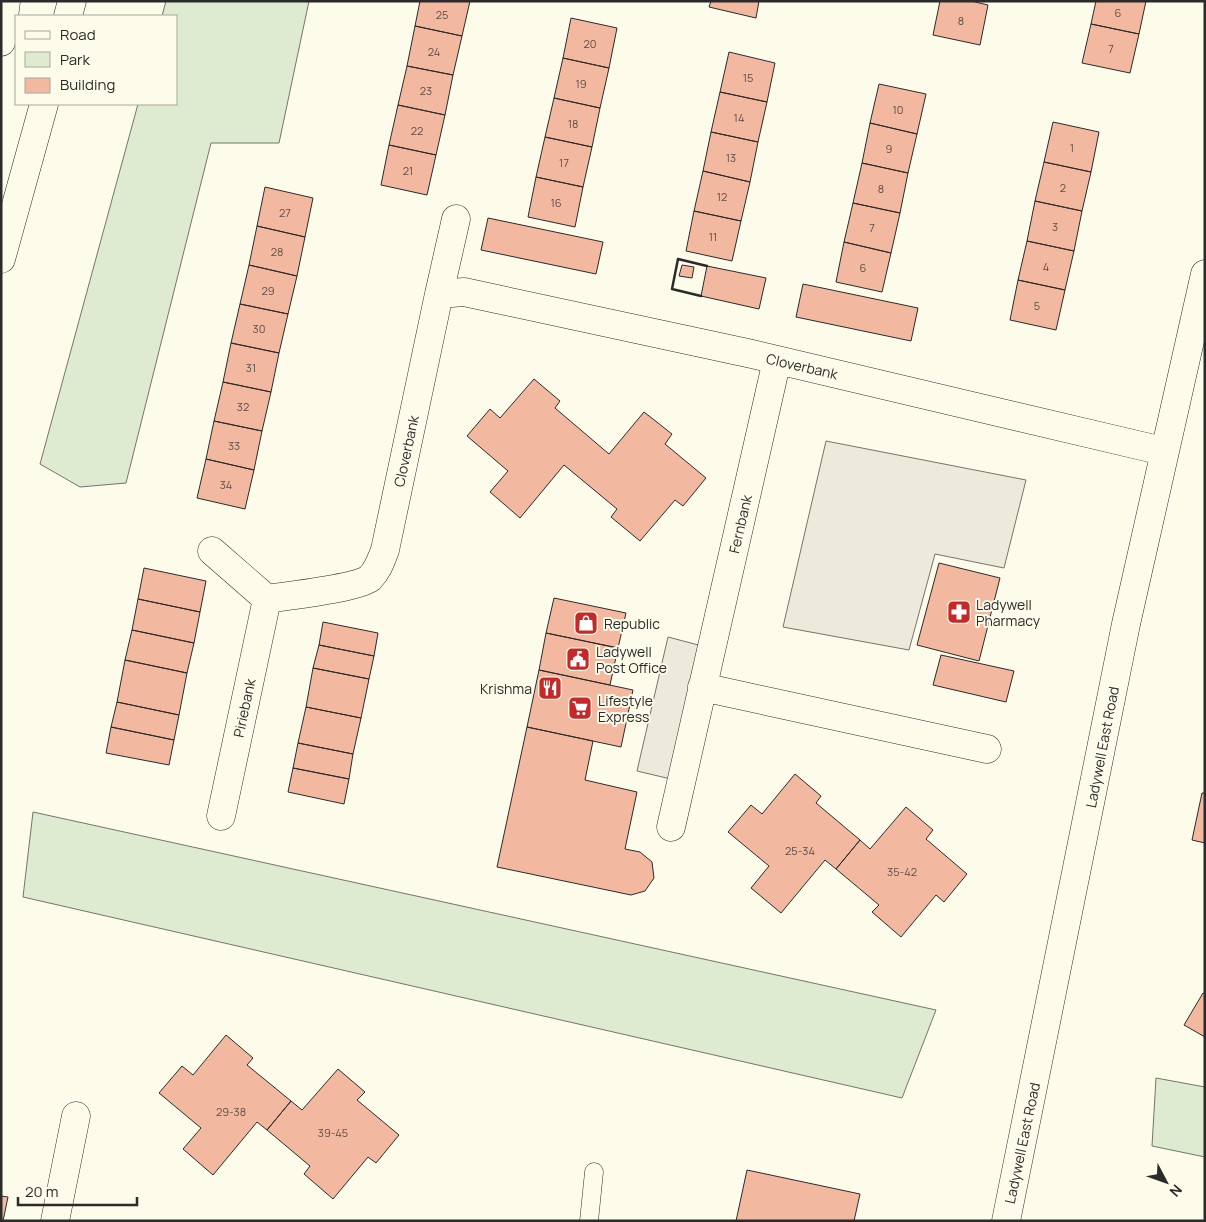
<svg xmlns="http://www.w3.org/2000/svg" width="1206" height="1222" font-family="Manrope,sans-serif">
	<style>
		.green { fill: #deebd1; stroke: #74746e }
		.parking { fill: #eceadb; stroke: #74746e }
		.building { fill: #f2b8a0; stroke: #2b2b2b }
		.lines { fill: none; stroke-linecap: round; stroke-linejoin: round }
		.service-casing { stroke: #2b2b2b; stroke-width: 19 }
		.minor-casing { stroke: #2b2b2b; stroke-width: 29 }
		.tertiary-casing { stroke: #2b2b2b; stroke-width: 29 }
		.primary-casing { stroke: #2b2b2b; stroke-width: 29 }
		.service { stroke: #fdfbea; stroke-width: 18 }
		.minor { stroke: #fdfbea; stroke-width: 28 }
		.tertiary { stroke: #fdfbea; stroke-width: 28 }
		.primary { stroke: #fdfbea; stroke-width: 28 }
		.wall { stroke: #2b2b2b; stroke-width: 2.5 }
		.labels { text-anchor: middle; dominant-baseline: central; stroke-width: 4; stroke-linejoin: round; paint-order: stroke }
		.number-label { font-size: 11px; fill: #5d4e48 }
		.street-label { font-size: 14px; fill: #2b2b2b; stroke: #fdfbea }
		.poi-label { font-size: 14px; fill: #2b2b2b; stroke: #fdfbea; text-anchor: start }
	</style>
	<rect width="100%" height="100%" fill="#fdfbea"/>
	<path class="green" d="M166,1H309L279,143H211L126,483L80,487L40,464L138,104H176V16H162Z
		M33,812L936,1010L902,1098L23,897Z
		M1156,1078L1205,1087V1157L1152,1146Z"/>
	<path class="parking" d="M826,441L1026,480L1004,568L935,554L909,650L783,627Z
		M668,637L706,647L675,780L637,771Z"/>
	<path class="building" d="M420,1H470L462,36L415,26Z
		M711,1H759L756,18L709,7Z
		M940,1H971L988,5L980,45L933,35Z
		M1096,1H1146L1139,34L1091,24Z
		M571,18L617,28L609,68L563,58Z
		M1091,24L1139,34L1130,73L1082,63Z
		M415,26L462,36L453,75L407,66Z
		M729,52L775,63L767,102L720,92Z
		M563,58L609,68L600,108L554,98Z
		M407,66L453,75L445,115L398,105Z
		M879,84L926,94L917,134L870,123Z
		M720,92L767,102L758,142L711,132Z
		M554,98L600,108L592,147L545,137Z
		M398,105L445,115L436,155L389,145Z
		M1053,122L1099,132L1091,172L1044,162Z
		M870,123L917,134L908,173L862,163Z
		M711,132L758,142L750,182L703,171Z
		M545,137L592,147L583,187L536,177Z
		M389,145L436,155L427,195L381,185Z
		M1044,162L1091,172L1082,211L1035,201Z
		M862,163L908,173L900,213L853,203Z
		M703,171L750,182L741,221L694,211Z
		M536,177L583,187L575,227L528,217Z
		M265,187L313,198L305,237L257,226Z
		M1035,201L1082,211L1074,251L1027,241Z
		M853,203L900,213L891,253L844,242Z
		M694,211L741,221L732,261L686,251Z
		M488,218L603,242L596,274L481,250Z
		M257,226L305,237L297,276L249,265Z
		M1027,241L1074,251L1065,290L1018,280Z
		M844,242L891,253L882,292L836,282Z
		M249,265L297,276L288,314L240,304Z
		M682,265L694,267L692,278L679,276Z
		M707,266L766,278L759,309L701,296Z
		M1018,280L1065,290L1056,330L1010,320Z
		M803,284L918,308L911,341L796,317Z
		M240,304L288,314L279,353L231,343Z
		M231,343L279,353L271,392L223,382Z
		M534,379L560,401L555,408L609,454L644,412L672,434L665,444L706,478L683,506L675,500L640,541L611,517L617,509L564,465L520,518L490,492L508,471L467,436L490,409L500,418Z
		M223,382L271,392L262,431L214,421Z
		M214,421L262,431L254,470L206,459Z
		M206,459L254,470L245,509L197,498Z
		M939,563L1000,578L979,661L917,645Z
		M144,568L206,581L200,612L138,599Z
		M554,598L626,613L618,648L546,633Z
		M138,599L200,612L194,643L132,630Z
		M323,622L378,633L374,656L319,645Z
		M132,630L194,643L187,673L125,660Z
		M546,633L618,648L610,685L539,670Z
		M319,645L374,656L369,679L313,668Z
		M941,655L1014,671L1006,702L933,685Z
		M125,660L187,673L179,715L117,702Z
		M313,668L369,679L361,718L306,707Z
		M539,670L633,690L621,747L527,727Z
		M117,702L179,715L174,740L111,727Z
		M306,707L361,718L353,754L298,743Z
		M111,727L174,740L169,765L106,753Z
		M527,727L593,741L585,780L637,792L625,849L640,852L652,862L654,878L645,891L631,895L497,867Z
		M298,743L353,754L349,779L293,768Z
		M293,768L349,779L344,804L288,792Z
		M795,774L821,796L816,803L860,840L836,869L825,860L781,913L751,888L769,866L728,832L751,805L762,814Z
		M1202,793H1205V843L1192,840Z
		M906,807L933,830L926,839L967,874L944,902L936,895L901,937L872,912L879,905L836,869L860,840L870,849Z
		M1203,993L1205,994V1037L1184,1025Z
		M226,1035L253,1058L247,1065L291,1101L267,1130L257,1122L213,1175L183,1149L201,1128L159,1093L182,1066L193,1075Z
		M338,1069L365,1092L357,1100L399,1135L376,1163L368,1157L333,1199L304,1174L310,1166L267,1130L291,1101L302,1110Z
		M747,1170L860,1194L854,1221H736Z
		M1,1196L8,1197L3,1221H1Z"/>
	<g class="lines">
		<g class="service-casing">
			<path id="service" d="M589,1221L594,1172"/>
		</g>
		<g class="minor-casing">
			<path id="minor" d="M439,294L456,219
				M212,551L267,599
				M702,687L987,749
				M221,816L267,599C287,596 358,588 370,578C378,570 381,560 385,550L439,294L464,292L752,354L1163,451
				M671,827L777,360
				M55,1221L76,1116"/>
		</g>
		<g class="tertiary-casing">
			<path id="tertiary" d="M1006,1221L1126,624L1205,274"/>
		</g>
		<g class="primary-casing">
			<path id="primary" d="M68,16L72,1
				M1,42L6,1
				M1,259L44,104"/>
		</g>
		<use href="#service" class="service"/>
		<use href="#minor" class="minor"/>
		<use href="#tertiary" class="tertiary"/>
		<use href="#primary" class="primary"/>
		<path class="wall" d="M701,296L672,289L678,259L707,266"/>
	</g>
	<defs>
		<g id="pharmacy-square" transform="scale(1.25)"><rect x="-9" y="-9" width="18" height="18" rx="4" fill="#c62828" stroke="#fdfbea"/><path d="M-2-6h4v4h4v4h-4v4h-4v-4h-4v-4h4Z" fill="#fff"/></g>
		<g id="shop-square" transform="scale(1.25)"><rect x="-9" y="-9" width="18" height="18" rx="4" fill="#c62828" stroke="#fdfbea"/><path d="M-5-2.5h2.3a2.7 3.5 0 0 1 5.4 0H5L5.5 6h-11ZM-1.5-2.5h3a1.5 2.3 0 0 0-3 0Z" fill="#fff"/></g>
		<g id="civic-square" transform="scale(1.25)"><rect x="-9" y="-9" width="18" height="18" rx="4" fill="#c62828" stroke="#fdfbea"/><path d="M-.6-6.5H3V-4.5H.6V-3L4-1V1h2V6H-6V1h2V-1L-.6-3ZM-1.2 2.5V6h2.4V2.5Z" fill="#fff"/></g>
		<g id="restaurant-square" transform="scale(1.25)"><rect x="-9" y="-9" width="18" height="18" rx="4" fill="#c62828" stroke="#fdfbea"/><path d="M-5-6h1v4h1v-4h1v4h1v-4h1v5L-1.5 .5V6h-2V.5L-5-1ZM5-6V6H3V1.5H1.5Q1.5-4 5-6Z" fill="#fff"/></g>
		<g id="supermarket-square" transform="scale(1.25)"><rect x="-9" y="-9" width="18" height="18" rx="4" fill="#c62828" stroke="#fdfbea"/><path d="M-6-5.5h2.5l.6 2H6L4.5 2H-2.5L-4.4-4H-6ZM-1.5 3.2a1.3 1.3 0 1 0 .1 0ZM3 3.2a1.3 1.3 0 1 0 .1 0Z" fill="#fff"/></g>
	</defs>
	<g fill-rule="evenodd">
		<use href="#pharmacy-square" x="959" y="612"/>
		<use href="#shop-square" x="586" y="623"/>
		<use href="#civic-square" x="578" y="659"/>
		<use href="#restaurant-square" x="550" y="688"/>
		<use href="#supermarket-square" x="580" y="708"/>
	</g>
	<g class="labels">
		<g class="number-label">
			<text x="1118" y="12">6</text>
			<text x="442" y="14">25</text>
			<text x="961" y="20">8</text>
			<text x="590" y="43">20</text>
			<text x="1111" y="48">7</text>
			<text x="434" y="51">24</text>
			<text x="748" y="77">15</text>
			<text x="581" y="83">19</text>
			<text x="426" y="90">23</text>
			<text x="898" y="109">10</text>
			<text x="739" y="117">14</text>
			<text x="573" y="123">18</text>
			<text x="417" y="130">22</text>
			<text x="1072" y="147">1</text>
			<text x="889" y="148">9</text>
			<text x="731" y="157">13</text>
			<text x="564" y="162">17</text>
			<text x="408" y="170">21</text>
			<text x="1063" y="187">2</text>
			<text x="881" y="188">8</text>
			<text x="722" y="196">12</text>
			<text x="556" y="202">16</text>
			<text x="285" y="212">27</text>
			<text x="1055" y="226">3</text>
			<text x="872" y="227">7</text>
			<text x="713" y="236">11</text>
			<text x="277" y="251">28</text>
			<text x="1046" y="266">4</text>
			<text x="863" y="267">6</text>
			<text x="268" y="290">29</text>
			<text x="1037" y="305">5</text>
			<text x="259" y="328">30</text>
			<text x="251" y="367">31</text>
			<text x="243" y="406">32</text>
			<text x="234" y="445">33</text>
			<text x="226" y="484">34</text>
			<text x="800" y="850">25-34</text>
			<text x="902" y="871">35-42</text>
			<text x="231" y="1111">29-38</text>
			<text x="333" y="1132">39-45</text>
		</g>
		<g class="street-label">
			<text transform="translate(802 366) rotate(13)">Cloverbank</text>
			<text transform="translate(406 451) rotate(-78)">Cloverbank</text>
			<text transform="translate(740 524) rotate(-77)">Fernbank</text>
			<text transform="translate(244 708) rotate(-78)">Piriebank</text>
			<text transform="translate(1102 747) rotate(-79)">Ladywell East Road</text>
			<text transform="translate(1022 1143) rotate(-78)">Ladywell East Road</text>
		</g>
		<g class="poi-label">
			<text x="976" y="604">Ladywell<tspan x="976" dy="16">Pharmacy</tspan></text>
			<text x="604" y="623">Republic</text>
			<text x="596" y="651">Ladywell<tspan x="596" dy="16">Post Office</tspan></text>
			<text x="532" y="688" text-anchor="end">Krishma</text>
			<text x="598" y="700">Lifestyle<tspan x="598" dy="16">Express</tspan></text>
		</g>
	</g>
	<rect width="1206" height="1222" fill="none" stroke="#2b2b2b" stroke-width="5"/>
	<rect x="15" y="15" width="162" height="90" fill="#fdfbea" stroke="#a9a89e"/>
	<rect x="25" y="31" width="25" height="8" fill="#fdfbea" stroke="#a9a89e"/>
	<text x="60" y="40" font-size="15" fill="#2b2b2b">Road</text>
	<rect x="25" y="52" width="25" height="15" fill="#deebd1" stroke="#a9a89e"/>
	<text x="60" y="65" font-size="15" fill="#2b2b2b">Park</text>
	<rect x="25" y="78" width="25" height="15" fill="#f2b8a0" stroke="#a9a89e"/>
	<text x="60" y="90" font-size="15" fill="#2b2b2b">Building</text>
	<g transform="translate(1166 1182) rotate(131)" stroke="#fdfbea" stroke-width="4" paint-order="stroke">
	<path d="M0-4L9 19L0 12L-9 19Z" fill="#2b2b2b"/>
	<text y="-8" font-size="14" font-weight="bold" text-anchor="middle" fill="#2b2b2b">N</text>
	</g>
	<path d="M18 1197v8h119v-8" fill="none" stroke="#2b2b2b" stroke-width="2.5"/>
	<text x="25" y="1197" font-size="15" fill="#2b2b2b" stroke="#fdfbea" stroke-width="4" paint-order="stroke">20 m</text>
</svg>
